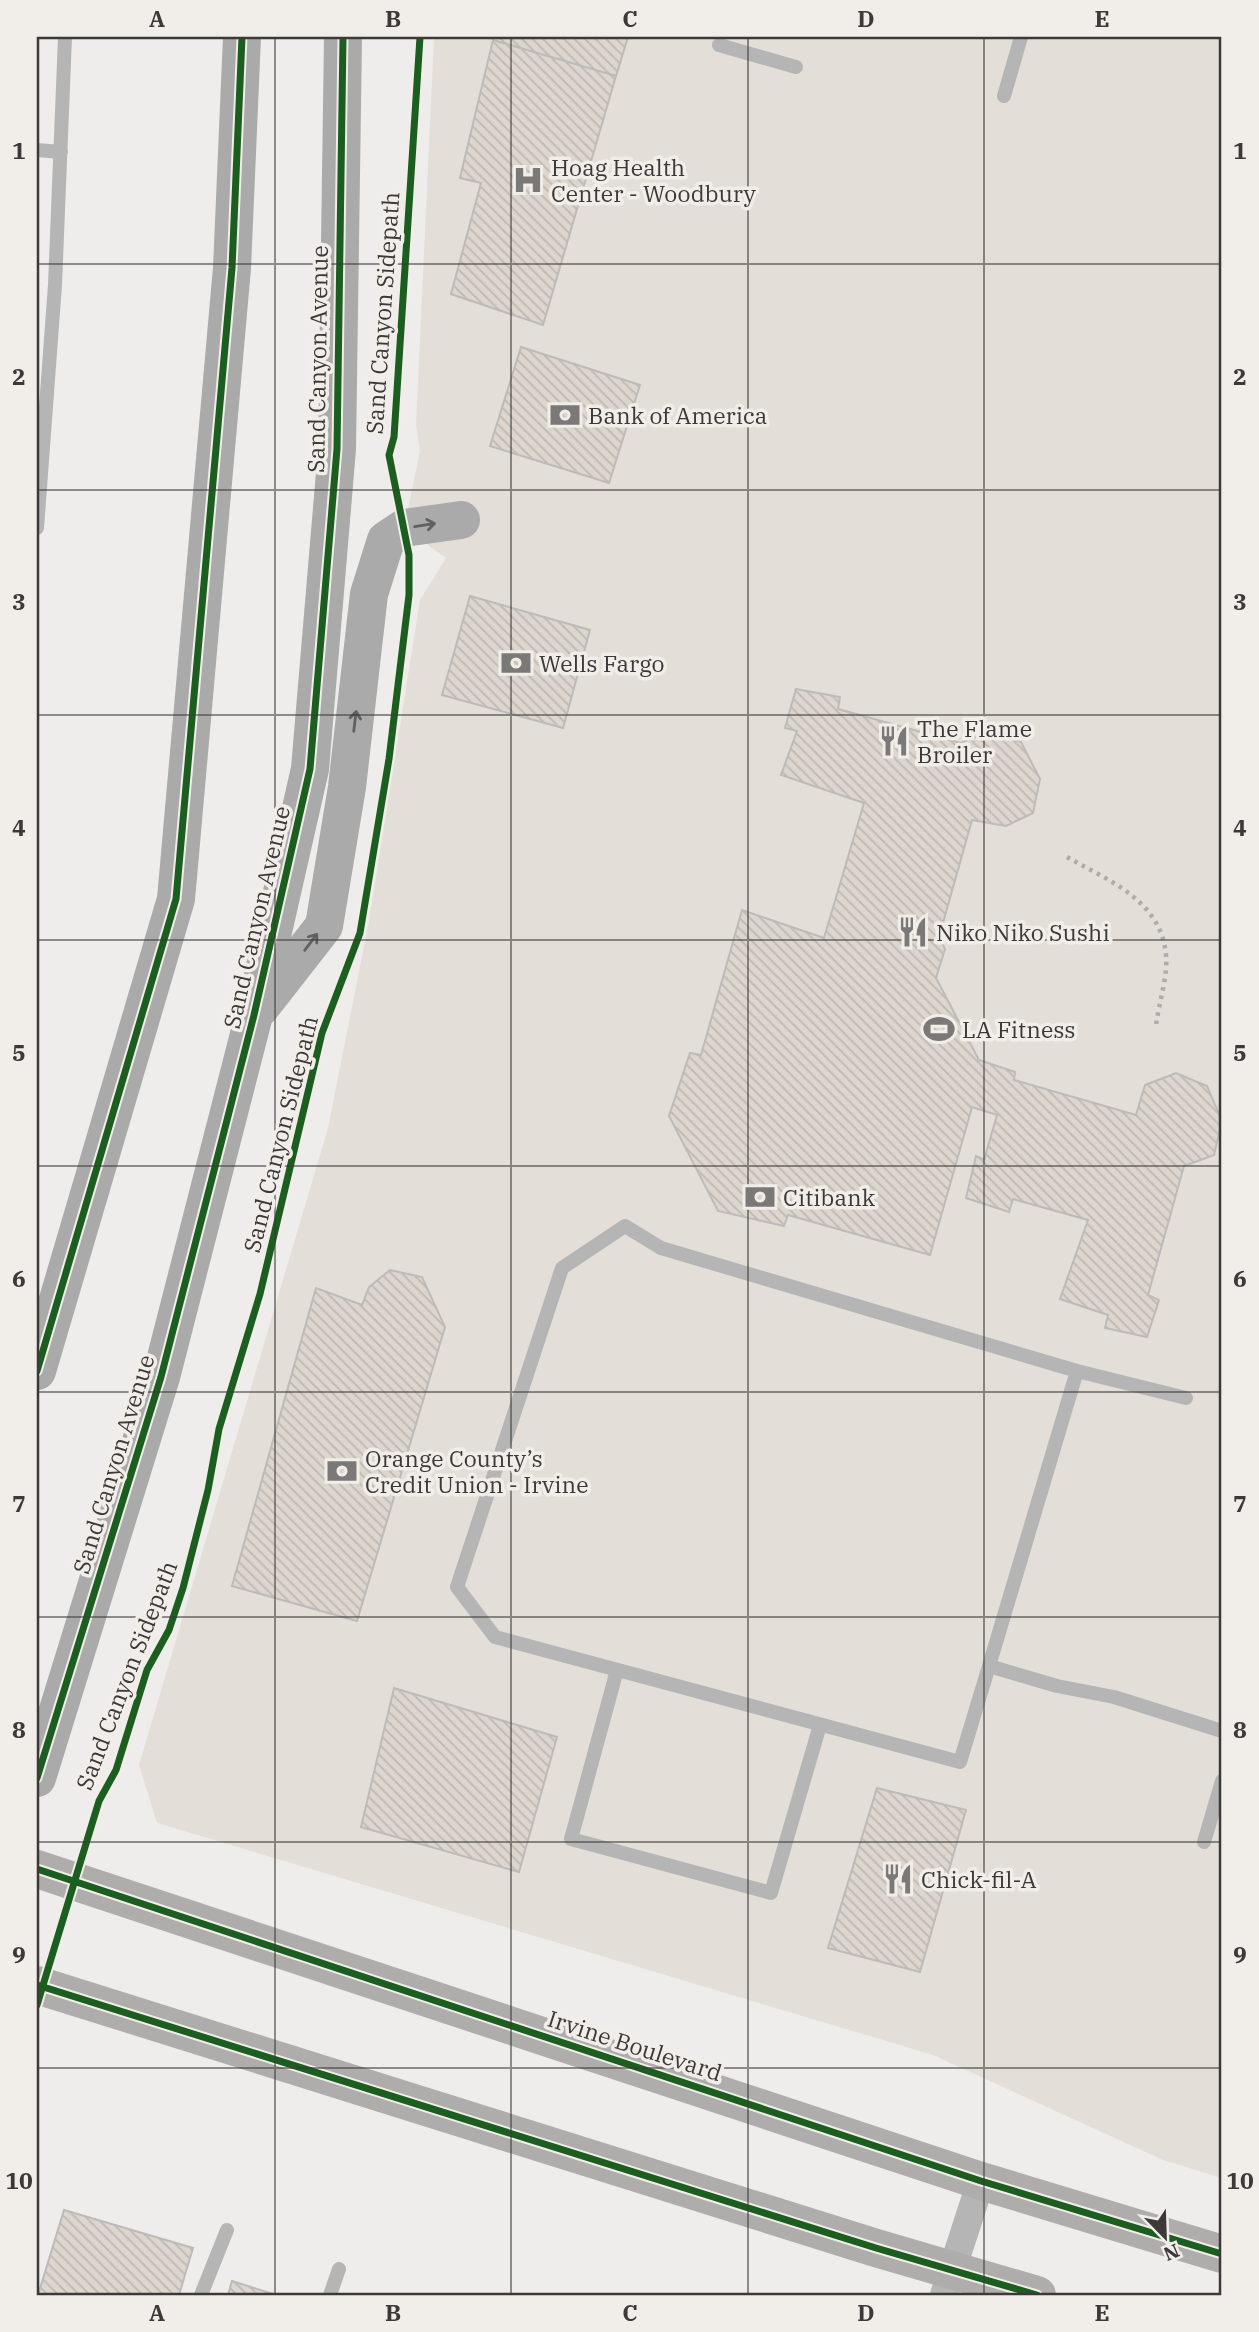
<svg xmlns="http://www.w3.org/2000/svg" width="1259" height="2332" font-family="'IBM Plex Serif',serif">
	<style>
		.built { fill: #e3ded8 }
		.building { fill: url(#building-back-hatch); stroke: #bcbbb9; stroke-width: 2 }
		.lines { fill: none; stroke-linecap: round; stroke-linejoin: round }
		.path { stroke: #aeadac; stroke-width: 4.5; stroke-dasharray: 3.5 5; stroke-linecap: butt }
		.lane { stroke: #b5b5b5; stroke-width: 14 }
		.street { stroke: #b5b5b5; stroke-width: 28 }
		.secondary { stroke: #aaa; stroke-width: 38 }
		.primary { stroke: #aeadac; stroke-width: 38 }
		.cycleway-casing { stroke: #f1ede9; stroke-width: 11 }
		.cycleway { stroke: #1b5e20; stroke-width: 7 }
		.oneway { stroke: #626161 }
		.grid { fill: none; stroke: #3c3a39; stroke-width: 2; stroke-opacity: 0.55 }
		.labels { text-anchor: middle; dominant-baseline: central; stroke-width: 7; stroke-linejoin: round; paint-order: stroke }
		.poi-label { font-size: 23px; fill: #3c3a39; stroke: #f1ede9; text-anchor: start }
		.street-label { font-size: 23px; fill: #3c3a39; stroke: #f1ede9 }
		.neatline { fill: none; stroke: #3c3a39; stroke-width: 2.5 }
		.grid-label { font-size: 23px; text-anchor: middle; font-weight: bold; fill: #3c3a39 }
	</style>
	<defs>
		<pattern id="building-back-hatch" width="6" height="6" patternUnits="userSpaceOnUse" patternTransform="scale(1.75)"><rect width="6" height="6" fill="#dcd6ce"/><path d="M-1 5l2 2M0 0l6 6M5-1l2 2" fill="none" stroke="#beb8b2"/></pattern>
	</defs>
	<rect width="100%" height="100%" fill="#efedeb"/>
	<path class="built" d="M434,37H1222V2178L1163,2160L933,2055L157,1823L139,1765L328,1128L369,921L420,600L446,558L404,528L420,451L416,424Z"/>
	<path class="building" d="M494,37H628L616,76L493,40Z
		M493,40L616,76L543,325L451,294L481,183L460,178Z
		M521,347L640,385L609,483L490,446Z
		M470,596L590,630L563,728L442,695Z
		M796,689L840,697L838,709L961,743L989,731L1021,742L1040,779L1033,813L1006,826L972,820L939,937L945,949L936,978L979,1060L1015,1072L1014,1080L1136,1115L1145,1085L1176,1073L1207,1086L1222,1121L1214,1155L1184,1166L1148,1295L1159,1300L1147,1337L1105,1328L1108,1315L1060,1299L1088,1220L1013,1199L1009,1212L966,1198L976,1156L984,1160L997,1115L972,1107L930,1255L788,1215L784,1226L718,1211L669,1116L690,1053L701,1055L742,910L824,938L864,803L781,775L797,731L785,728Z
		M390,1270L422,1277L445,1327L357,1621L232,1586L316,1288L362,1305L369,1287Z
		M394,1688L557,1737L519,1872L361,1827Z
		M877,1788L966,1810L920,1972L828,1948Z
		M64,2210L193,2248L179,2295H38Z
		M232,2281L273,2294V2295H228Z"/>
	<g class="lines">
		<path class="path" d="M1067,857C1109,881 1161,900 1166,955C1168,976 1159,1003 1156,1025"/>
		<path class="lane" d="M719,45L796,67
			M1004,96L1021,37
			M37,150L61,152
			M37,528L55,285L65,37
			M1186,1398L1077,1371L661,1248L625,1226L562,1268L457,1587L495,1637L960,1762L989,1666L1057,1686L1114,1697L1222,1731
			M989,1666L1077,1371
			M617,1670L571,1839L771,1893L820,1725
			M1204,1842L1222,1781
			M201,2295L227,2230
			M330,2295L339,2269"/>
		<path class="street" d="M944,2295L981,2181"/>
		<path class="secondary" d="M260,1008L324,926L347,787L369,594L386,540L404,528L461,520
			M37,1371L176,899L232,268L242,37
			M37,1778L161,1377L254,1015L310,769L337,449L343,37"/>
		<path class="primary" d="M37,1869L981,2181L1222,2254
			M37,1985L876,2248L1037,2295"/>
		<g class="cycleway-casing">
			<path id="cycleway" d="M37,1371L176,899L232,268L242,37
				M37,1778L161,1377L254,1015L310,769L337,449L343,37
				M37,1869L981,2181L1222,2254
				M37,1985L876,2248L1037,2295
				M37,2005L99,1801L116,1770L147,1670L169,1630L183,1588L208,1490L219,1429L260,1294L322,1033L360,933L389,759L409,595V555L389,455L394,437L420,37"/>
		</g>
		<use href="#cycleway" class="cycleway"/>
	</g>
	<defs><path id="oneway-shaft" d="M-6 0H5M1.5-3L5.5 0L1.5 3" fill="none" stroke-width="1.6" stroke-linecap="round" stroke-linejoin="round" transform="scale(1.75)"/></defs>
	<g class="oneway">
		<use href="#oneway-shaft" transform="translate(425 525) rotate(-9)"/>
		<use href="#oneway-shaft" transform="translate(355 721) rotate(-83)"/>
		<use href="#oneway-shaft" transform="translate(311 942) rotate(-53)"/>
	</g>
	<path class="grid" d="M275,37V2295M511,37V2295M748,37V2295M984,37V2295M37,264H1222M37,490H1222M37,715H1222M37,940H1222M37,1166H1222M37,1392H1222M37,1617H1222M37,1842H1222M37,2068H1222"/>
	<defs>
		<g id="hospital-bare" transform="scale(2.415)"><path d="M-5-5h3v3.5h4V-5h3V5h-3V1.5h-4V5h-3Z" fill="#7b7977" stroke="#f1ede9" stroke-width="2.5" paint-order="stroke"/></g>
		<g id="bank-bare" transform="scale(2.415)"><path d="M-6-4H6V4H-6ZM0-2.3a2.3 2.3 0 1 0 0 4.6a2.3 2.3 0 1 0 0-4.6Z" fill="#7b7977" stroke="#f1ede9" stroke-width="2.5" paint-order="stroke"/></g>
		<g id="restaurant-bare" transform="scale(2.415)"><path d="M-5-6h1v4h1v-4h1v4h1v-4h1v5L-1.5 .5V6h-2V.5L-5-1ZM5-6V6H3V1.5H1.5Q1.5-4 5-6Z" fill="#7b7977" stroke="#f1ede9" stroke-width="2.5" paint-order="stroke"/></g>
		<g id="stadium-bare" transform="scale(2.415)"><path d="M0-5a6.5 5 0 1 0 0 10a6.5 5 0 1 0 0-10ZM-3.5-1.8h7v3.6h-7Z" fill="#7b7977" stroke="#f1ede9" stroke-width="2.5" paint-order="stroke"/></g>
	</defs>
	<g fill-rule="evenodd">
		<use href="#hospital-bare" x="528" y="180"/>
		<use href="#bank-bare" x="565" y="415"/>
		<use href="#bank-bare" x="516" y="663"/>
		<use href="#restaurant-bare" x="894" y="741"/>
		<use href="#restaurant-bare" x="913" y="932"/>
		<use href="#stadium-bare" x="939" y="1029"/>
		<use href="#bank-bare" x="760" y="1197"/>
		<use href="#bank-bare" x="342" y="1471"/>
		<use href="#restaurant-bare" x="898" y="1879"/>
	</g>
	<g class="labels">
		<g class="poi-label">
			<text x="551" y="167">Hoag Health<tspan x="551" dy="26">Center - Woodbury</tspan></text>
			<text x="588" y="415">Bank of America</text>
			<text x="539" y="663">Wells Fargo</text>
			<text x="917" y="728">The Flame<tspan x="917" dy="26">Broiler</tspan></text>
			<text x="936" y="932">Niko Niko Sushi</text>
			<text x="962" y="1029">LA Fitness</text>
			<text x="783" y="1197">Citibank</text>
			<text x="365" y="1458">Orange County’s<tspan x="365" dy="26">Credit Union - Irvine</tspan></text>
			<text x="921" y="1879">Chick-fil-A</text>
		</g>
		<g class="street-label">
			<text transform="translate(382 313) rotate(-86)">Sand Canyon Sidepath</text>
			<text transform="translate(317 359) rotate(-89)">Sand Canyon Avenue</text>
			<text transform="translate(256 917) rotate(-77)">Sand Canyon Avenue</text>
			<text transform="translate(280 1134) rotate(-76)">Sand Canyon Sidepath</text>
			<text transform="translate(113 1464) rotate(-73)">Sand Canyon Avenue</text>
			<text transform="translate(126 1675) rotate(-69)">Sand Canyon Sidepath</text>
			<text transform="translate(635 2045) rotate(18)">Irvine Boulevard</text>
		</g>
	</g>
	<rect width="1259" height="2332" fill="none" stroke="#f1ede9" stroke-width="77"/>
	<g transform="translate(1165 2237) rotate(157)" stroke="#f1ede9" stroke-width="5" paint-order="stroke">
	<path d="M0-5L12 26L0 18L-12 26Z" fill="#3c3a39"/>
	<text y="-10" font-size="19" font-weight="bold" text-anchor="middle" fill="#3c3a39">N</text>
	</g>
	<rect x="38" y="38" width="1182" height="2256" class="neatline"/>
	<g class="grid-label">
		<text x="157" y="27">A</text>
		<text x="393" y="27">B</text>
		<text x="630" y="27">C</text>
		<text x="866" y="27">D</text>
		<text x="1102" y="27">E</text>
		<text x="19" y="159">1</text>
		<text x="1240" y="159">1</text>
		<text x="19" y="385">2</text>
		<text x="1240" y="385">2</text>
		<text x="19" y="610">3</text>
		<text x="1240" y="610">3</text>
		<text x="19" y="836">4</text>
		<text x="1240" y="836">4</text>
		<text x="19" y="1061">5</text>
		<text x="1240" y="1061">5</text>
		<text x="19" y="1287">6</text>
		<text x="1240" y="1287">6</text>
		<text x="19" y="1512">7</text>
		<text x="1240" y="1512">7</text>
		<text x="19" y="1738">8</text>
		<text x="1240" y="1738">8</text>
		<text x="19" y="1963">9</text>
		<text x="1240" y="1963">9</text>
		<text x="19" y="2189">10</text>
		<text x="1240" y="2189">10</text>
		<text x="157" y="2321">A</text>
		<text x="393" y="2321">B</text>
		<text x="630" y="2321">C</text>
		<text x="866" y="2321">D</text>
		<text x="1102" y="2321">E</text>
	</g>
</svg>
